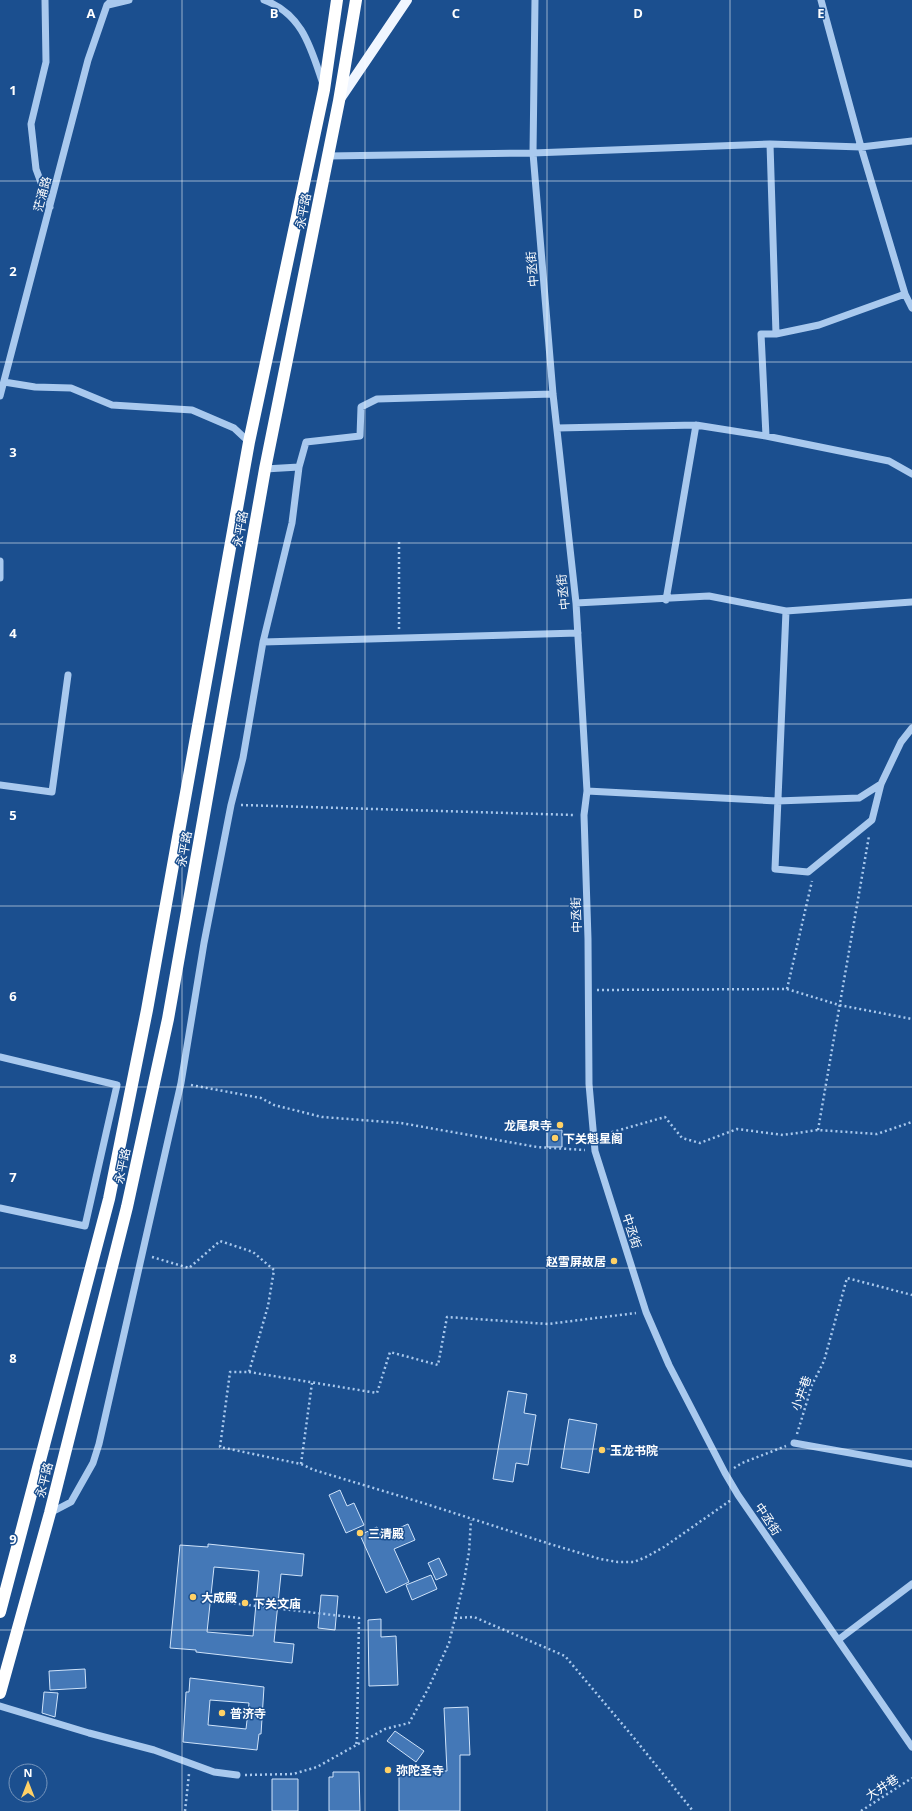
<svg xmlns="http://www.w3.org/2000/svg" width="912" height="1811" font-family="'Open Sans','Noto Sans SC',sans-serif">
	<style>
		.building { fill: #4478b7; stroke: #cfe3fa; fill-rule: evenodd }
		.lines { fill: none; stroke-linecap: round; stroke-linejoin: round }
		.path { stroke: #a9c9ee; stroke-width: 2.5; stroke-dasharray: 2 3; stroke-linecap: butt }
		.minor { stroke: #a9c9ee; stroke-width: 7 }
		.major { stroke: #f0f6ff; stroke-width: 10 }
		.highway { stroke: #fff; stroke-width: 12 }
		.grid { fill: none; stroke: #fff; stroke-width: 1; stroke-opacity: 0.55 }
		.poi-dot { fill: #ffd166; stroke: #1b4f8f; stroke-width: 1.5 }
		.labels { text-anchor: middle; dominant-baseline: central; stroke-width: 3; stroke-linejoin: round; paint-order: stroke }
		.street-label { font-size: 12px; fill: #fff; stroke: #1b4f8f }
		.poi-label { font-size: 12px; font-weight: bold; fill: #fff; stroke: #1b4f8f; text-anchor: start }
		.grid-label { font-size: 13px; text-anchor: middle; font-weight: bold; fill: #fff; stroke: #1b4f8f; stroke-width: 3; stroke-linejoin: round; paint-order: stroke }
	</style>
	<rect width="100%" height="100%" fill="#1b4f8f"/>
	<path class="building" d="M547,1130H562V1147H547Z
		M508,1391L527,1394L524,1413L536,1415L528,1465L516,1463L513,1482L493,1479Z
		M569,1419L597,1424L589,1473L561,1468Z
		M340,1490L347,1506L354,1503L364,1525L346,1533L329,1495Z
		M408,1524L415,1540L394,1549L409,1582L386,1593L360,1535L377,1527L381,1536Z
		M208,1544L304,1554L302,1576L281,1574L274,1642L294,1644L292,1663L196,1652V1650L170,1648L180,1545L208,1547ZM214,1567L259,1571L253,1636L207,1632Z
		M439,1558L447,1575L436,1580L428,1563Z
		M431,1575L437,1589L412,1600L406,1585Z
		M321,1595L338,1596L335,1630L318,1628Z
		M381,1619V1637L396,1636L398,1685L369,1686L368,1620Z
		M85,1669L86,1688L50,1690L49,1671Z
		M190,1678L264,1687L261,1734H259L257,1750L183,1742L186,1692H189ZM210,1700L249,1703L246,1729L208,1725Z
		M44,1692L58,1693L55,1717L42,1713Z
		M468,1707L470,1755H460V1811H399V1771H447L444,1708Z
		M395,1731L424,1751L416,1762L387,1741Z
		M333,1772H359L360,1811H329V1777H333Z
		M272,1779H298V1811H272Z"/>
	<g class="lines">
		<path class="path" d="M399,542V629
			M241,805L575,815
			M787,989L839,1005L912,1019
			M597,990L787,989L812,881
			M191,1085L261,1098L274,1105L322,1117L401,1123L537,1147L585,1150
			M818,1130L869,836
			M602,1135L665,1117L682,1138L700,1143L737,1129L783,1135L818,1130L877,1134L912,1122
			M152,1257L189,1268L220,1241L253,1252L274,1270L268,1306L249,1372H230L220,1447L301,1464L314,1470L423,1503L550,1544L600,1559L618,1562H634L646,1557L664,1547L731,1500
			M249,1372L377,1393L390,1352L438,1365L447,1317L548,1324L636,1313
			M797,1434L812,1385L824,1361L847,1278L912,1295
			M301,1464L312,1383
			M734,1468L742,1463L786,1446
			M214,1601L359,1618L357,1738L356,1746
			M455,1618L474,1617L565,1656L634,1738L693,1811
			M245,1775L293,1774L317,1767L385,1729L409,1723L428,1689L449,1643L464,1581L469,1552L471,1520
			M185,1811L189,1774
			M861,1811L912,1778"/>
		<path class="minor" d="M45,0L46,62L31,124L36,169L50,207
			M264,0C303,14 311,49 323,84
			M535,0L533,153L553,394L576,603L587,791L584,815L588,939L589,1084L595,1151L646,1312L669,1365L725,1473L738,1495L912,1747
			M821,0L861,147L905,294L912,308
			M108,5L129,0
			M328,156L533,153L770,144L861,147L912,141
			M776,334L819,325L905,294
			M4,382L35,387L71,388L112,405L192,410L234,428L249,442
			M0,396L88,60L107,5L112,0
			M557,428L696,425L766,436L889,461L912,474
			M766,436L761,334H776L770,144
			M299,467L306,442L360,436L361,407L377,399L553,394
			M0,561V578
			M666,600L696,425
			M576,603L709,596L786,611L912,602
			M786,611L775,869L808,872L872,820L881,784L901,742L912,728
			M263,642L578,633
			M0,785L52,792L68,675
			M587,791L777,801L859,798L881,784
			M0,1057L117,1085L85,1226L0,1208
			M794,1443L912,1464
			M50,1513L71,1502L93,1463L99,1444L181,1083L204,943L231,805L243,758L263,642L292,523L299,467L265,469
			M838,1640L912,1584
			M0,1706L89,1733L154,1750L214,1772L237,1775"/>
		<path class="major" d="M340,99L407,0"/>
		<path class="highway" d="M0,1612L109,1199L147,1010L249,442L324,90L337,0
			M0,1693L50,1513L127,1207L168,1019L265,469L339,101L356,0"/>
	</g>
	<path class="grid" d="M182,0V1811M365,0V1811M547,0V1811M730,0V1811M0,181H912M0,362H912M0,543H912M0,724H912M0,906H912M0,1087H912M0,1268H912M0,1449H912M0,1630H912"/>
	<g class="poi-dot">
		<circle cx="560" cy="1125" r="4"/>
		<circle cx="555" cy="1138" r="4"/>
		<circle cx="614" cy="1261" r="4"/>
		<circle cx="602" cy="1450" r="4"/>
		<circle cx="360" cy="1533" r="4"/>
		<circle cx="193" cy="1597" r="4"/>
		<circle cx="245" cy="1603" r="4"/>
		<circle cx="222" cy="1713" r="4"/>
		<circle cx="388" cy="1770" r="4"/>
	</g>
	<g class="labels">
		<g class="street-label">
			<text transform="translate(42 194) rotate(-75)">茫涌路</text>
			<text transform="translate(303 211) rotate(-79)">永平路</text>
			<text transform="translate(532 269) rotate(-95)">中丞街</text>
			<text transform="translate(240 529) rotate(-80)">永平路</text>
			<text transform="translate(563 592) rotate(-96)">中丞街</text>
			<text transform="translate(184 849) rotate(-80)">永平路</text>
			<text transform="translate(576 915) rotate(-92)">中丞街</text>
			<text transform="translate(122 1166) rotate(-78)">永平路</text>
			<text transform="translate(632 1231) rotate(72)">中丞街</text>
			<text transform="translate(801 1393) rotate(-70)">小井巷</text>
			<text transform="translate(44 1480) rotate(-76)">永平路</text>
			<text transform="translate(768 1519) rotate(56)">中丞街</text>
			<text transform="translate(882 1787) rotate(-33)">大井巷</text>
		</g>
		<g class="poi-label">
			<text x="552" y="1125" text-anchor="end">龙尾泉寺</text>
			<text x="563" y="1138">下关魁星阁</text>
			<text x="606" y="1261" text-anchor="end">赵雪屏故居</text>
			<text x="610" y="1450">玉龙书院</text>
			<text x="368" y="1533">三清殿</text>
			<text x="201" y="1597">大成殿</text>
			<text x="253" y="1603">下关文庙</text>
			<text x="230" y="1713">普济寺</text>
			<text x="396" y="1770">弥陀圣寺</text>
		</g>
	</g>
	<g class="grid-label">
		<text x="91" y="18">A</text>
		<text x="274" y="18">B</text>
		<text x="456" y="18">C</text>
		<text x="638" y="18">D</text>
		<text x="821" y="18">E</text>
		<text x="13" y="95">1</text>
		<text x="13" y="276">2</text>
		<text x="13" y="457">3</text>
		<text x="13" y="638">4</text>
		<text x="13" y="820">5</text>
		<text x="13" y="1001">6</text>
		<text x="13" y="1182">7</text>
		<text x="13" y="1363">8</text>
		<text x="13" y="1544">9</text>
	</g>
	<g transform="translate(28 1783)"><circle r="19" fill="#1b4f8f" stroke="#7695bc"/>
	<path d="M0-3L7 15L0 10L-7 15Z" fill="#ffd166"/>
	<text y="-6" font-size="11" font-weight="bold" text-anchor="middle" fill="#ffffff">N</text>
	</g>
</svg>
